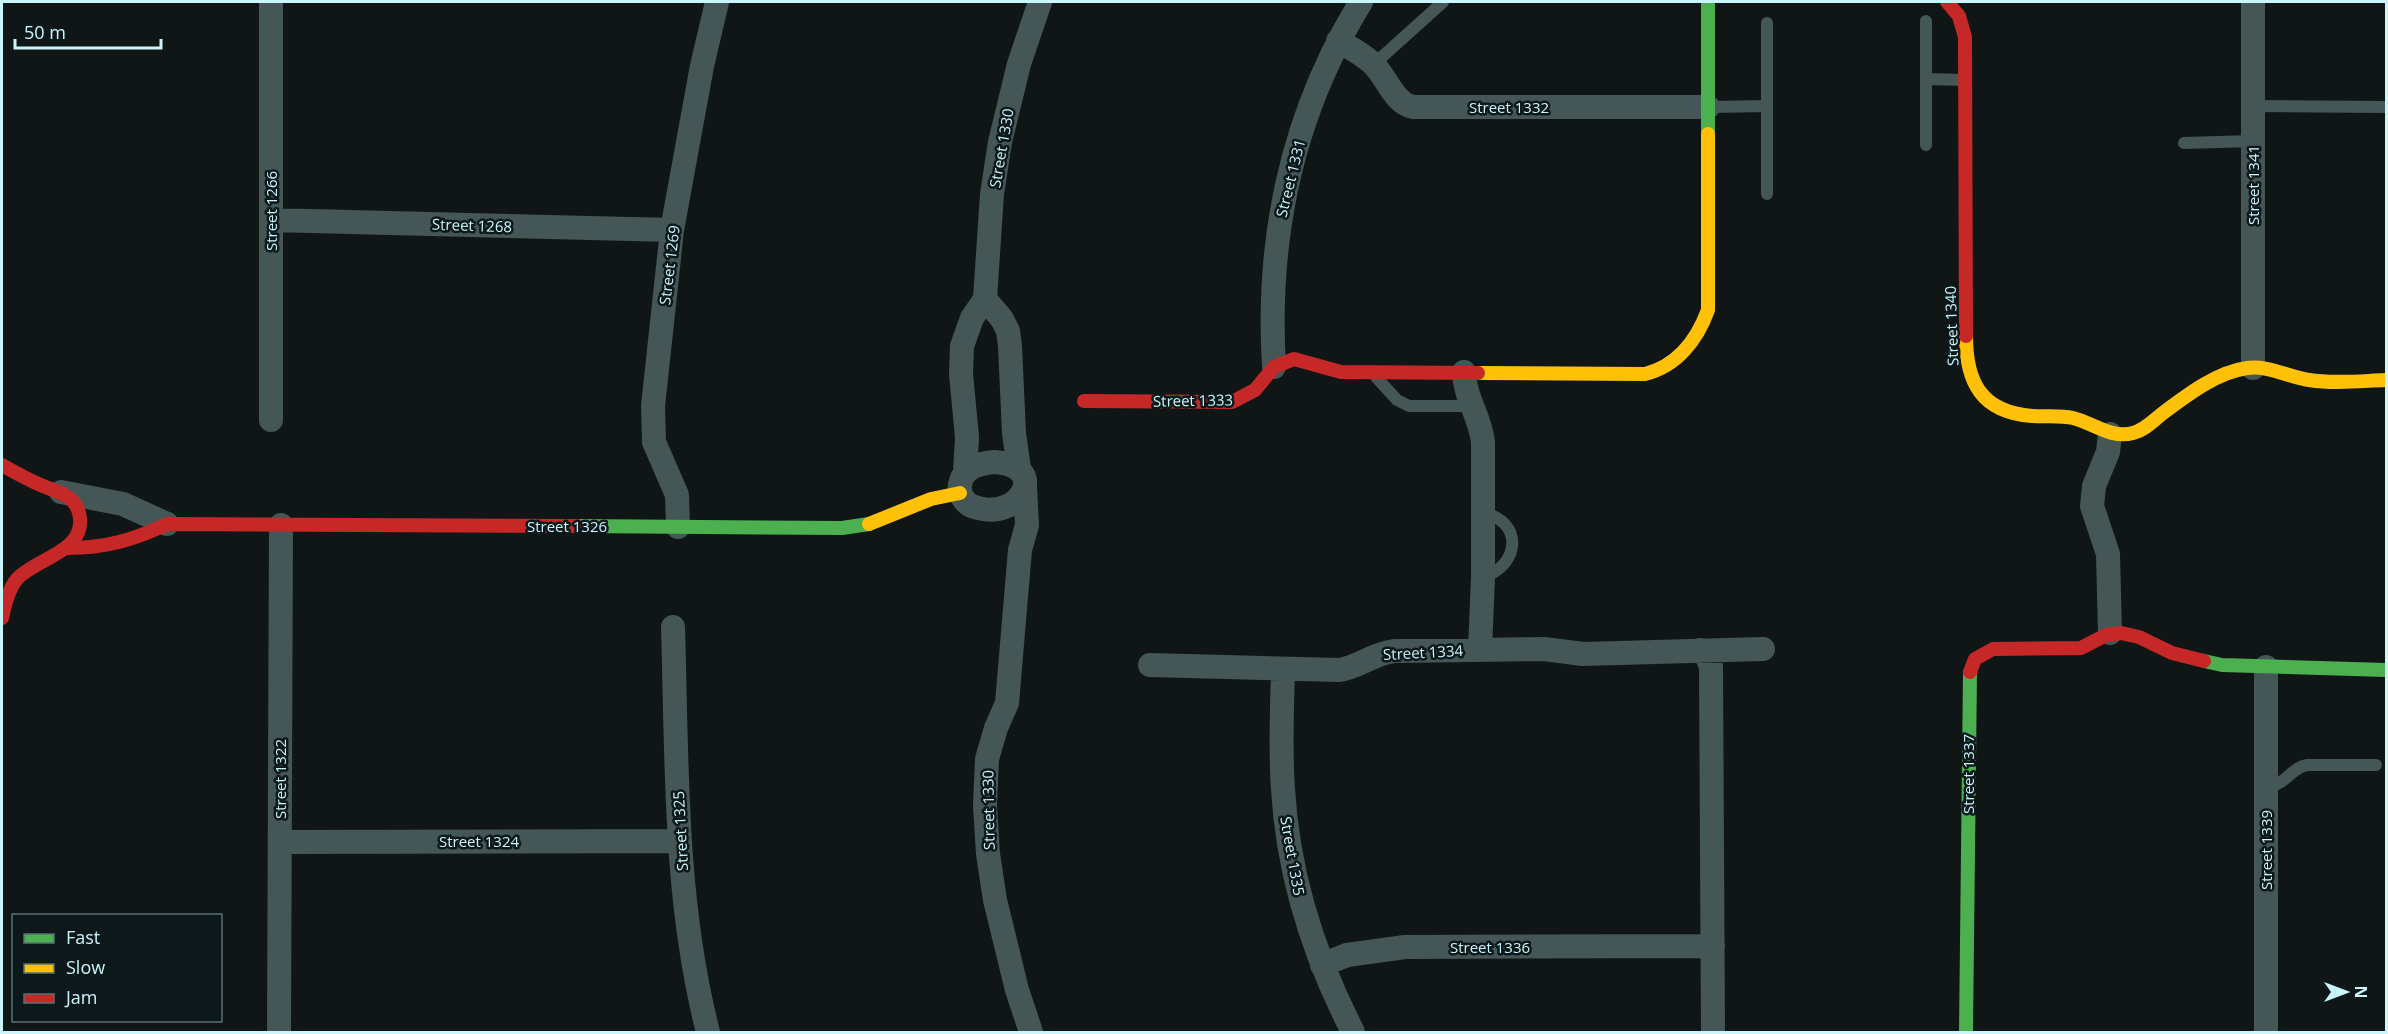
<svg xmlns="http://www.w3.org/2000/svg" width="2388" height="1034" font-family="'Open Sans',sans-serif">
	<style>
		.lines { fill: none; stroke-linecap: round; stroke-linejoin: round }
		.lane { stroke: #455657; stroke-width: 12 }
		.street { stroke: #455657; stroke-width: 24 }
		.fast { stroke: #4caf50; stroke-width: 14 }
		.slow { stroke: #ffc107; stroke-width: 14 }
		.jam { stroke: #c62828; stroke-width: 14 }
		.labels { text-anchor: middle; dominant-baseline: central; stroke-width: 5; stroke-linejoin: round; paint-order: stroke }
		.street-label { font-size: 15px; fill: #caf5fa; stroke: #0c181a }
	</style>
	<rect width="100%" height="100%" fill="#101616"/>
	<g class="lines">
		<path class="lane" d="M1926,21V145
			M1373,65L1443,2
			M1926,79L1964,80
			M2253,106L2386,107
			M1709,107L1767,106
			M2184,143L2253,141
			M1767,194V23
			M1376,377L1397,400L1409,406H1471
			M1483,513C1524,521 1520,566 1483,577
			M2266,786C2285,787 2290,768 2307,765H2376"/>
		<path class="street" d="M2253,2V368
			M1338,41C1351,48 1364,55 1374,65C1387,78 1394,103 1413,107H1708
			M271,220L672,230
			M985,299L1002,319L1008,331L1010,346L1014,433L1019,469
			M1274,367C1266,236 1292,114 1361,2
			M1464,372C1465,399 1480,416 1483,442V577L1480,650
			M271,420V2
			M2110,434L2108,452L2094,486L2092,506L2108,554L2110,633
			M995,462C1048,466 1023,516 983,509C977,508 971,507 966,502C961,497 958,488 961,481C965,466 982,463 995,462Z
			M965,473L967,437L961,374L962,346L972,318L985,299L992,194L1000,142L1019,64L1040,2
			M1025,487L1027,525L1020,550L1007,703L996,728L987,759L985,806L988,854L995,900L1017,990L1031,1032
			M61,492L123,504L167,524
			M678,527L677,495L654,442L653,406L672,230L702,66L717,2
			M673,627C677,762 674,900 708,1032
			M1700,650L1706,655L1711,666L1713,1032
			M1150,665L1339,670C1359,667 1374,653 1395,651L1544,649L1583,654L1763,649
			M2266,667V1032
			M1283,670C1282,710 1280,749 1283,789C1288,875 1314,956 1353,1032
			M280,842L679,841
			M1322,965L1347,955L1405,947L1713,946
			M279,1032L281,525"/>
		<path class="fast" d="M1708,2V134
			M577,526L842,528L869,524
			M2204,661L2222,665L2386,670
			M1966,1032L1970,672"/>
		<path class="slow" d="M1966,336C1966,382 1981,412 2032,416C2046,417 2059,415 2073,418C2093,423 2111,439 2133,433C2145,430 2154,420 2163,413C2187,395 2217,372 2247,368C2268,365 2288,377 2309,380C2334,384 2360,381 2386,380
			M1478,373L1645,374C1677,366 1697,340 1708,310V134
			M869,524L931,499L960,493"/>
		<path class="jam" d="M1947,2L1959,16L1965,37L1966,336
			M1084,401L1232,402L1255,390L1274,367L1294,359L1341,372L1478,373
			M2,465C16,473 29,480 43,486C52,490 62,492 69,498C75,502 79,510 80,518C84,552 35,559 17,579C8,590 5,605 2,618
			M68,548C105,548 134,540 167,524L577,526
			M1970,672L1975,659L1993,649L2081,648L2106,635L2121,633L2139,637L2172,653L2204,661"/>
	</g>
	<g class="labels">
		<g class="street-label">
			<text x="1509" y="107">Street 1332</text>
			<text transform="translate(1001 148) rotate(-80)">Street 1330</text>
			<text transform="translate(1290 178) rotate(-76)">Street 1331</text>
			<text transform="translate(2253 185) rotate(-90)">Street 1341</text>
			<text transform="translate(271 211) rotate(-90)">Street 1266</text>
			<text transform="translate(472 225) rotate(2)">Street 1268</text>
			<text transform="translate(669 265) rotate(-83)">Street 1269</text>
			<text transform="translate(1951 326) rotate(-92)">Street 1340</text>
			<text transform="translate(1193 400) rotate(-1)">Street 1333</text>
			<text x="567" y="526">Street 1326</text>
			<text transform="translate(1423 652) rotate(-3)">Street 1334</text>
			<text transform="translate(1968 774) rotate(-90)">Street 1337</text>
			<text transform="translate(280 779) rotate(-90)">Street 1322</text>
			<text transform="translate(988 810) rotate(-91)">Street 1330</text>
			<text transform="translate(680 831) rotate(-93)">Street 1325</text>
			<text x="479" y="841">Street 1324</text>
			<text transform="translate(2266 850) rotate(-90)">Street 1339</text>
			<text transform="translate(1293 856) rotate(80)">Street 1335</text>
			<text x="1490" y="947">Street 1336</text>
		</g>
	</g>
	<rect width="2388" height="1034" fill="none" stroke="#caf5fa" stroke-width="6"/>
	<rect x="12" y="914" width="210" height="108" fill="#0c181a" stroke="#587074" stroke-width="1.5"/>
	<rect x="24" y="934" width="30" height="9" fill="#4caf50" stroke="#587074" stroke-width="1.5"/>
	<text x="66" y="944" font-size="18" fill="#caf5fa">Fast</text>
	<rect x="24" y="964" width="30" height="9" fill="#ffc107" stroke="#587074" stroke-width="1.5"/>
	<text x="66" y="974" font-size="18" fill="#caf5fa">Slow</text>
	<rect x="24" y="994" width="30" height="9" fill="#c62828" stroke="#587074" stroke-width="1.5"/>
	<text x="66" y="1004" font-size="18" fill="#caf5fa">Jam</text>
	<g transform="translate(2346 992) rotate(90)" stroke="#0c181a" stroke-width="4.5" paint-order="stroke">
	<path d="M0-4.5L10 22L0 15L-10 22Z" fill="#caf5fa"/>
	<text y="-9" font-size="16" font-weight="bold" text-anchor="middle" fill="#caf5fa">N</text>
	</g>
	<path d="M15 39v9h146v-9" fill="none" stroke="#caf5fa" stroke-width="3"/>
	<text x="24" y="39" font-size="18" fill="#caf5fa" stroke="#0c181a" stroke-width="4.5" paint-order="stroke">50 m</text>
</svg>
